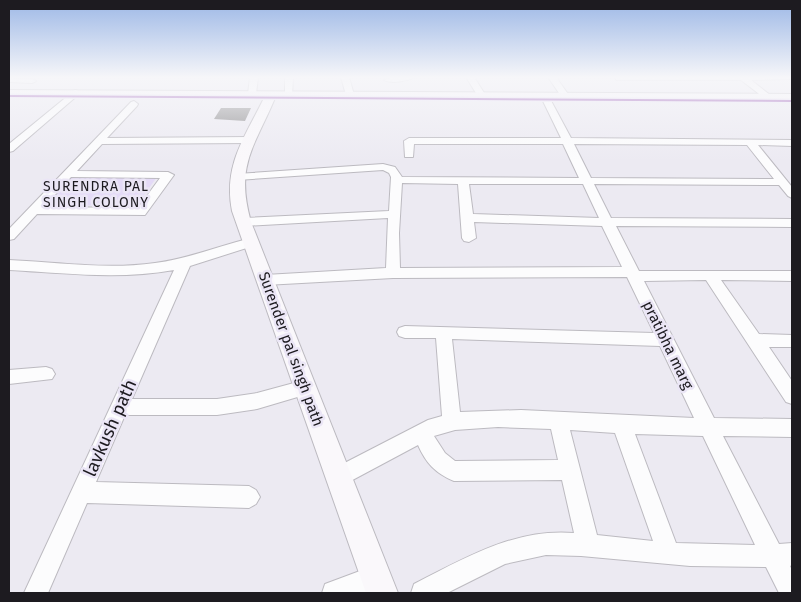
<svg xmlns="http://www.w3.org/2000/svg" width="801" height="602" font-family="'Fira Sans',sans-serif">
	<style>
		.green { fill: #e4daf7 }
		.building { fill: #8f8e90 }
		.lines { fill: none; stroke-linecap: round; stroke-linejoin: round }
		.street-casing { stroke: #bcbac0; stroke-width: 2 }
		.secondary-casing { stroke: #bcbac0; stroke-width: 2 }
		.street { fill: #fcfcfd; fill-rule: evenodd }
		.secondary { fill: #faf8fb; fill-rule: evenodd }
		.metro-1-casing { stroke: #ebe6f6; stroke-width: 3 }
		.metro-1 { fill: #8e44ad; fill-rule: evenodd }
		.labels { text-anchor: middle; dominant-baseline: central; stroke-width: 5; stroke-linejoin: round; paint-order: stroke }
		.far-neighbourhood-label { font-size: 14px; letter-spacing: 1px; fill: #1d1b20; stroke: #ebe6f6 }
		.street-label { font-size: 15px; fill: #1d1b20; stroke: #ebe6f6 }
		.near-street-label { font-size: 18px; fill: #1d1b20; stroke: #ebe6f6 }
	</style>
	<rect width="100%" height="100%" fill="#eceaf2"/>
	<path class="green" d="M69,176L157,177L136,206L46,205Z"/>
	<path class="building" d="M221,108H251L245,121L214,119Z"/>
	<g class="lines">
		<g class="street-casing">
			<path id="street" d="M250,77H258L256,94L252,97L248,94Z
				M285,77H293L292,97L285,95Z
				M341,77H349L354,95L353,97L346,95Z
				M392,77H415C408,81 391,84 384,80Z
				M466,77H474L486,96L485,98H479Z
				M548,77H556L570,97L569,99H563Z
				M616,77H792V79L751,80L770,95L771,97L767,100L741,80H616Z
				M9,78L32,79L36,81L32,83L9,82Z
				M75,90L78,91V95L13,151L9,152V144Z
				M545,94L549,97L571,138L792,140V146L758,145L792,187V198L788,196L779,185L594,184L611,218L792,219V227L616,226L639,271H792V281L721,280L759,334L792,335V347H769L792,381V404L786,402L706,280L644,281L714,418L792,419V437L723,436L779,544L792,543V565L790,566L792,570V593H779L766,567L690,566L581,556L546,555L505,564L447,593H411L414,584C465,558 515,528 574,533L562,480L454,481C435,473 426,463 418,445L345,484L338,487L331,484L328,477L331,470L428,420L442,416L436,338H405L399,336L397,332L399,328L405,326L654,333L627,277L393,278L265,285L260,284L258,280L260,276L265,275L386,268L388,218L243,226L237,222L243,218L389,211L391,177L389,173L383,170L237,180L231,177L237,174L383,164L395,167L402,177L579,178L563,144H414L413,157H405L404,141L409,138H561L541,97ZM574,144L747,145L774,179L591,178ZM402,183L458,184L462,238L464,241L469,242L476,238L474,222L602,226L622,267L400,268L399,233ZM469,184H583L599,218L473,214ZM452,339L660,346L694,418L521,410L460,412ZM498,427L551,429L558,460L455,461L445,453L434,436L455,430ZM570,430L615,433L653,541L597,535ZM635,434L703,436L755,545L676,543Z
				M134,101L138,104L137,106L107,138L250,137L255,140L250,143L102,144L77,171L168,172L174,175L145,215L37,214L14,239L9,240V229L131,102ZM71,177L160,178L138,208L44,207Z
				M251,238L258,242L256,245L190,266L132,399H217L257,393L305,380L311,383L314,388L311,393L257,409L217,415H125L96,482L249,486L256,490L260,497L256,504L249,508L87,503L48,593H24L174,270C119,280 65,273 9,270V260C58,262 106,270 155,263C188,259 219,246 251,238Z
				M46,367L52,369L55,374L52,379L9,384V370Z
				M376,565L384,569L388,577L384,585L364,593H322L325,584Z"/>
		</g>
		<g class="secondary-casing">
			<path id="secondary" d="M9,90L792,94V100L275,98C254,148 235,165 251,222L398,593H366L232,211C223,165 245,137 264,98L9,96Z"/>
		</g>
		<use href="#street" class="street"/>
		<use href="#secondary" class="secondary"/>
		<g class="metro-1-casing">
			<path id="metro-1" d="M9,95L792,100V102L9,97Z"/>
		</g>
		<use href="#metro-1" class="metro-1"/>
	</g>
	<linearGradient id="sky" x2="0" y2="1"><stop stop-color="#9db8e6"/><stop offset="0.48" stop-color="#f6f6f9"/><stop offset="1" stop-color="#f6f6f9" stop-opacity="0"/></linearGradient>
	<rect width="801" height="161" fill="url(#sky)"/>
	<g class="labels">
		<g class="far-neighbourhood-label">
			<text x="96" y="186">SURENDRA PAL<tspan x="96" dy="16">SINGH COLONY</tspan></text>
		</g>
		<g class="street-label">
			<text transform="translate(668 345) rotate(64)">pratibha marg</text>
			<text transform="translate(291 349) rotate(70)">Surender pal singh path</text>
		</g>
		<g class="near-street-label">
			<text transform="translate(110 428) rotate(-66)">lavkush path</text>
		</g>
	</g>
	<rect width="801" height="602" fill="none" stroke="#1d1b20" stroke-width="20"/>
</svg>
